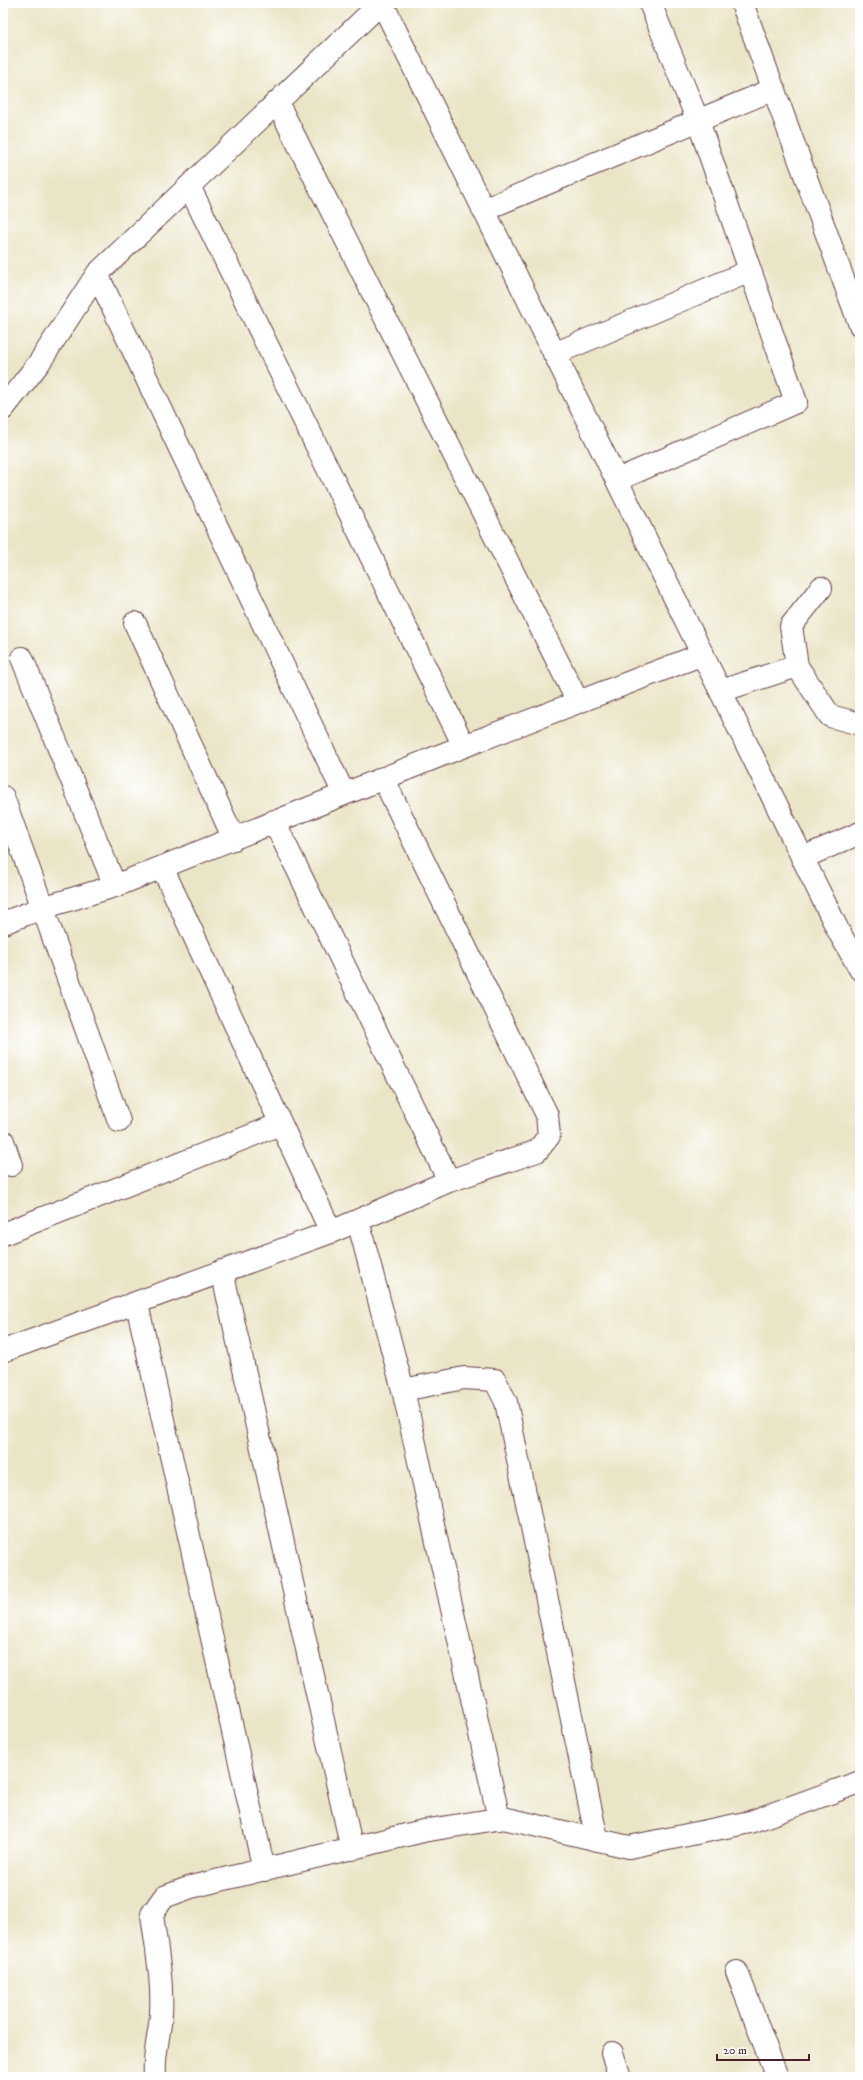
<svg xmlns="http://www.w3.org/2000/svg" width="863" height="2080" font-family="'IM FELL DW Pica',serif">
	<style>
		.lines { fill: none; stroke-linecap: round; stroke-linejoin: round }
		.minor-casing { stroke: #623d42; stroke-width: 24 }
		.minor { stroke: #fff; stroke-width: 22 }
	</style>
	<rect width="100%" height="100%" fill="#fff"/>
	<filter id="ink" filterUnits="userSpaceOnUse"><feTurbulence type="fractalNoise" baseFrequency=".025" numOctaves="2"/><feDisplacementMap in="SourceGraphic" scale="8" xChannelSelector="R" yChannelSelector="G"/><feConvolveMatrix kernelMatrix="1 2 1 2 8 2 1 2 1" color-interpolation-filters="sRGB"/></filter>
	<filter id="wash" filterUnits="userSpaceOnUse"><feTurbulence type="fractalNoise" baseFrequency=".012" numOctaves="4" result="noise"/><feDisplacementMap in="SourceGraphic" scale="16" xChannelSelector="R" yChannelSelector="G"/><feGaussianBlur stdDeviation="0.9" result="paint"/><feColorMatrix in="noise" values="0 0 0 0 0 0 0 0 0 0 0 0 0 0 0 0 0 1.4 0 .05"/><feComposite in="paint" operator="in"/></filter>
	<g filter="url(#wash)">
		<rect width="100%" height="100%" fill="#ebe5c7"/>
	</g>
	<g filter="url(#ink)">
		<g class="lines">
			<g class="minor-casing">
				<path id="minor" d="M382,3L839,932L860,969
					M742,3L860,325
					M277,102L578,702
					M189,186L464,746
					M483,210L774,89
					M97,274L344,794
					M554,354L750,271
					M3,409L39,363L97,274L381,3
					M617,480L796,402L698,121L650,3
					M821,588L791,626L797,666L830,716L860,724
					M135,623L234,839
					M22,658L115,886
					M721,691L797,666
					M3,797L119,1121
					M274,821L449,1181
					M802,858L860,833
					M162,867L331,1232
					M3,923L42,908L115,886L464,746L703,654
					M3,1141L11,1165
					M358,1221L403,1390L499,1819
					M3,1234L280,1124
					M222,1271L352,1849
					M137,1304L264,1870
					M3,1351L331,1232L449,1181L537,1151L549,1136L547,1115L383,778
					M403,1390L464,1378L495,1380L506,1402L597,1840
					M737,1972L777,2077
					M612,2053L620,2077
					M155,2077C153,2054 160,2035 161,2013C163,1980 156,1947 152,1914L164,1897L191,1887L423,1831L503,1818L629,1847L750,1822L860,1782"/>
			</g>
			<use href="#minor" class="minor"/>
		</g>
	</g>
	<rect width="863" height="2080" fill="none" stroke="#fff" stroke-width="16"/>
	<path d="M717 2054v6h92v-6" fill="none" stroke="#4a1f2b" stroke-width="2"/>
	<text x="723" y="2054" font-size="12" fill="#4a1f2b" stroke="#ffffff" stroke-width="3" paint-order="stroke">20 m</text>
</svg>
